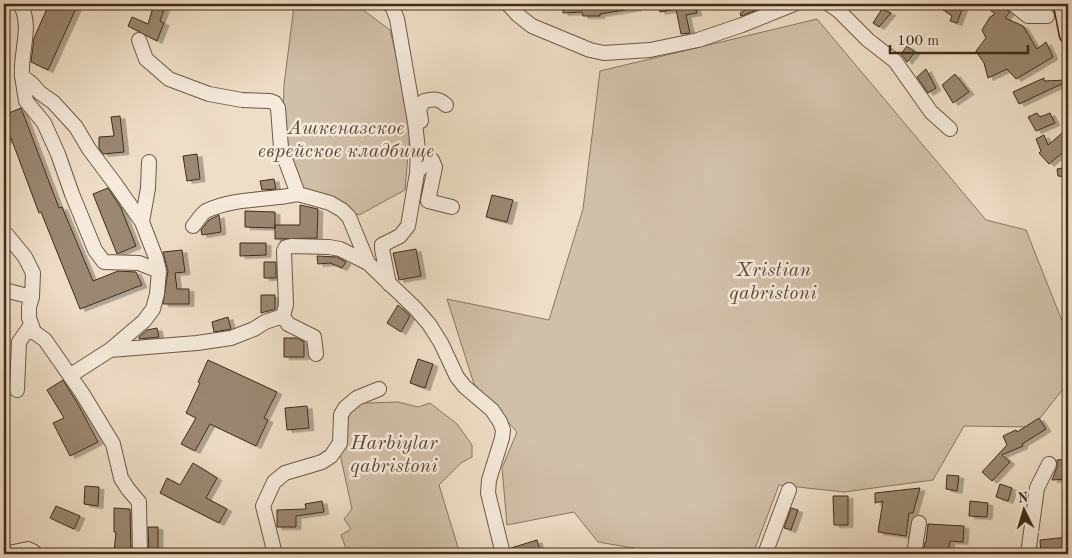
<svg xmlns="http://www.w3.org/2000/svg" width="1072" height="558" font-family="'Old Standard TT',serif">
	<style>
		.green { fill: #d1c0a9; stroke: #887661 }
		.building { fill: #9b8873; stroke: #402b19; filter: url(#shadow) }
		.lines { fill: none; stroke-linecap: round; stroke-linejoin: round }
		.minor-casing { stroke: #6c5844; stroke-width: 16 }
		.major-casing { stroke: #402b19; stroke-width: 19 }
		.minor { stroke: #f5eadb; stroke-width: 14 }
		.major { stroke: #efdec7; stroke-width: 16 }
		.labels { text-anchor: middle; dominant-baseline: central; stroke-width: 5; stroke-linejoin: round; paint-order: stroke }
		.park-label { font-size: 20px; font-style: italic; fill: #5d4936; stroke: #f5eadb }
	</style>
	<defs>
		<filter id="shadow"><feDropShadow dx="5" dy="2.5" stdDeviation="0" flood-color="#0004"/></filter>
	</defs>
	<rect width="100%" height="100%" fill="#efdec7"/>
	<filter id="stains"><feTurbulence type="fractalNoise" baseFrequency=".004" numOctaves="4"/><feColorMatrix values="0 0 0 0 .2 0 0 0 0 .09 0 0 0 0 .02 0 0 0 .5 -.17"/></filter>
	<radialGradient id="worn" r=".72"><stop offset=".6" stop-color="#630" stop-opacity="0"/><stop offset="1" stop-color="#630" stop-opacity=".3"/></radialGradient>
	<path class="green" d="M300,4H355L390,30L411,120L405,190L359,215L300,194L282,153L284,85L294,6Z
		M817,19L986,220L1026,230L1068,336V387L1063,389L1033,427L964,426L933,480L844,492L779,485L753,554H668L598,542L574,512L507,525L502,468L517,432L474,384L447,299L549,320L583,209L600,71Z
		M351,401L368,403L398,402L418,407L430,403L457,424L472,445V457L461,463L439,485L460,554H348L341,535L351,529L344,519L352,509L337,440Z"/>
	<path class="building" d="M49,4H78L48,70L31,62L34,38Z
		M154,4H166L160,21L164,23L157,41L128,26L132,17L148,24Z
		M563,4H636L637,8L600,14V16H583L582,12L563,13Z
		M659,4H694L697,13L686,15L690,33L681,34L676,9L660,12Z
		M748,4H755L757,10L741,16L740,13L749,8Z
		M941,4L954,10L957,4H964L957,23L950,21L952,16L939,7Z
		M983,4H1004L1005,8L1010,12L1005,18L1023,26L1037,49L1046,42L1053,57L1016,79L1007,69L988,78L984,63L976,51L986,38L982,30L990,17L995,14Z
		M882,9L891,13L879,27L873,23Z
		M907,46L915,52L907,62L901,54Z
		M926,69L936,88L928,93L917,77Z
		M955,74L969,92L953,103L942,85Z
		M1044,78V81L1068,80V81L1019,104L1013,92Z
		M21,108L59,208L62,207L93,281L118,271L136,272L142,285L80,309L41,212L39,213L11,138L4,142V115Z
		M1037,113L1040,117L1050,113L1055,123L1036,131L1028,117Z
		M120,116L124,152L103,154L99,148V137L114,136L111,117Z
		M1067,129L1068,148L1049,164L1039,153L1041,151L1036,139L1044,135L1048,145Z
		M197,154L200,179L187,181L183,156Z
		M1068,167V177L1058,176L1057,169Z
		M274,179L276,189L262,190L260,181Z
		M108,188L121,208L136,246L117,254L93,194Z
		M492,195L513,200L507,222L486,217Z
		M300,205L318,209L317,238L275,239V225H300Z
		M245,211L275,212V228L245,227Z
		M219,215L221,232L202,235L201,230L209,220Z
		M240,243H266V255L240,256Z
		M416,249L421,276L399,280L393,253Z
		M182,250L185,272L175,273L177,289H189V304H163L168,271L163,252Z
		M317,256L337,257L346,262L342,268L330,263L318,264Z
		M264,262H276V278H264Z
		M261,295H275V309L261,313Z
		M398,305L410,316L401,332L387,323Z
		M228,317L231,329L214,332L212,322Z
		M157,328L159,337L139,339V337L147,330Z
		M284,338H297L304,342V357H284Z
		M418,359L433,364L425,388L410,383Z
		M208,360L277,392L264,418L268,420L256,446L210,424L195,451L181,444L196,418L186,413L200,383L198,382Z
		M63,380L79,406L98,442L70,456L53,423L64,418L47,390Z
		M307,406L309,428L287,430L285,408Z
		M1039,418L1046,429L1022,444L1023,446L1002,455L1010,462L992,481L982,472L1007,445L1003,436L1016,430L1017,432Z
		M1068,459V479L1052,480L1057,467V460Z
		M193,463L217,478L206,498L227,509L219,523L160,493L167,478L180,485Z
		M947,475L959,476L957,491L946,489Z
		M1000,484L1012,488L1008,501L996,497Z
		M85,486L99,487L98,506L84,504Z
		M920,488L913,513H909L906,536L878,532L883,501L875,503V493Z
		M833,496H848V525H834Z
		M322,501L324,512L296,516V527H277V510L306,509L305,504Z
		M970,501L988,503L987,517L969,516Z
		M56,506L80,516L74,529L50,518Z
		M114,508L130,509L131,553L114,552L116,532H114Z
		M791,508L798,510L791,530L784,528Z
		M928,524L964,526L963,542L950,541L948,554H923L925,542H926Z
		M148,527H158V554H149Z
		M1068,537V554H1041L1040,540Z
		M537,540L541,554H512L511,548Z"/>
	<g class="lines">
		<g class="minor-casing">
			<path id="minor" d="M20,4C33,26 20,52 22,76L32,84L40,93L53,102L76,127L89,149L116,185L142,222
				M389,4L392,6L397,19L415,122L418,150L417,173L408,226L400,236L382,245V249L389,284
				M508,4L518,15L532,26L590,50L604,53L650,50L698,40L742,25L794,4
				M829,4L839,11L868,40L895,61L931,112L950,129
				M1013,4L1028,16H1047
				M139,40L146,59L169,79L209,94L242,100L270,101L275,103L278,108L281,148L298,194L330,203L342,210L349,217L368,263L415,308L429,324L441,343L457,377L465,387L492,410L500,422L503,430L502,438L489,480L488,493L503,554
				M22,76L26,101L44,123L58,154L72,194L95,250L104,262L139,263L159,271
				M421,121L419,109L424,101C433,99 439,98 446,105
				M417,173L428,159L432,160L435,167L428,201L452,207
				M193,226C197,222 201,214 206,211C235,197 268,201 298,194
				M4,234L7,235L25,257L33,273L32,297
				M4,290L32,297L29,307V318L34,332L45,340L82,393L113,444L121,478L128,489L139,502L140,554
				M283,316L288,324L314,337L316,354
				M110,350L197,343L231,338L254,329L265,322L283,316L286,305L284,251L286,247L291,246L329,247L340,249L368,263
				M71,375L110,350L144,321L153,309L157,294L159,271L156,258L142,222L148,188L149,162
				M17,390L19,342L31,325
				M4,554L28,549L34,552
				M275,554L263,506L274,482L285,473L322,462L331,456L340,443L341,415L345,408L357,398L379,389
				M765,554L789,490
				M914,554L919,523
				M1028,554L1037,488L1049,464"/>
		</g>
		<g class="major-casing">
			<path id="major" d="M1062,4L1068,35"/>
		</g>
		<use href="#minor" class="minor"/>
		<use href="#major" class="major"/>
	</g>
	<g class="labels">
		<g class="park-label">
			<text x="346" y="129">Ашкеназское<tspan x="346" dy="23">еврейское кладбище</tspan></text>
			<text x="773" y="271">Xristian<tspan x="773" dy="23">qabristoni</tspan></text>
			<text x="394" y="444">Harbiylar<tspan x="394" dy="23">qabristoni</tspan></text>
		</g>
	</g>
	<rect width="1072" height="558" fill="none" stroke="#efdec7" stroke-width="20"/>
	<rect x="5" y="5" width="1062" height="548" fill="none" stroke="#402b19" stroke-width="2.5"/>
	<rect x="10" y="10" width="1052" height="538" fill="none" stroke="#402b19"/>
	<g transform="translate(1024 510) rotate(355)" stroke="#f5eadb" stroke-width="4" paint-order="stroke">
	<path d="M0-4L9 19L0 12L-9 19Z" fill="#402b19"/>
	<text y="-8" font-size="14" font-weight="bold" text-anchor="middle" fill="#402b19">N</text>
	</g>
	<path d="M890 45v8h138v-8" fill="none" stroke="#402b19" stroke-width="2.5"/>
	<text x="897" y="45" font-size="15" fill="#402b19" stroke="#f5eadb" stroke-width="4" paint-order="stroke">100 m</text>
	<rect width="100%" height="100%" filter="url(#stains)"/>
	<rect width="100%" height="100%" fill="url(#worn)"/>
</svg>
